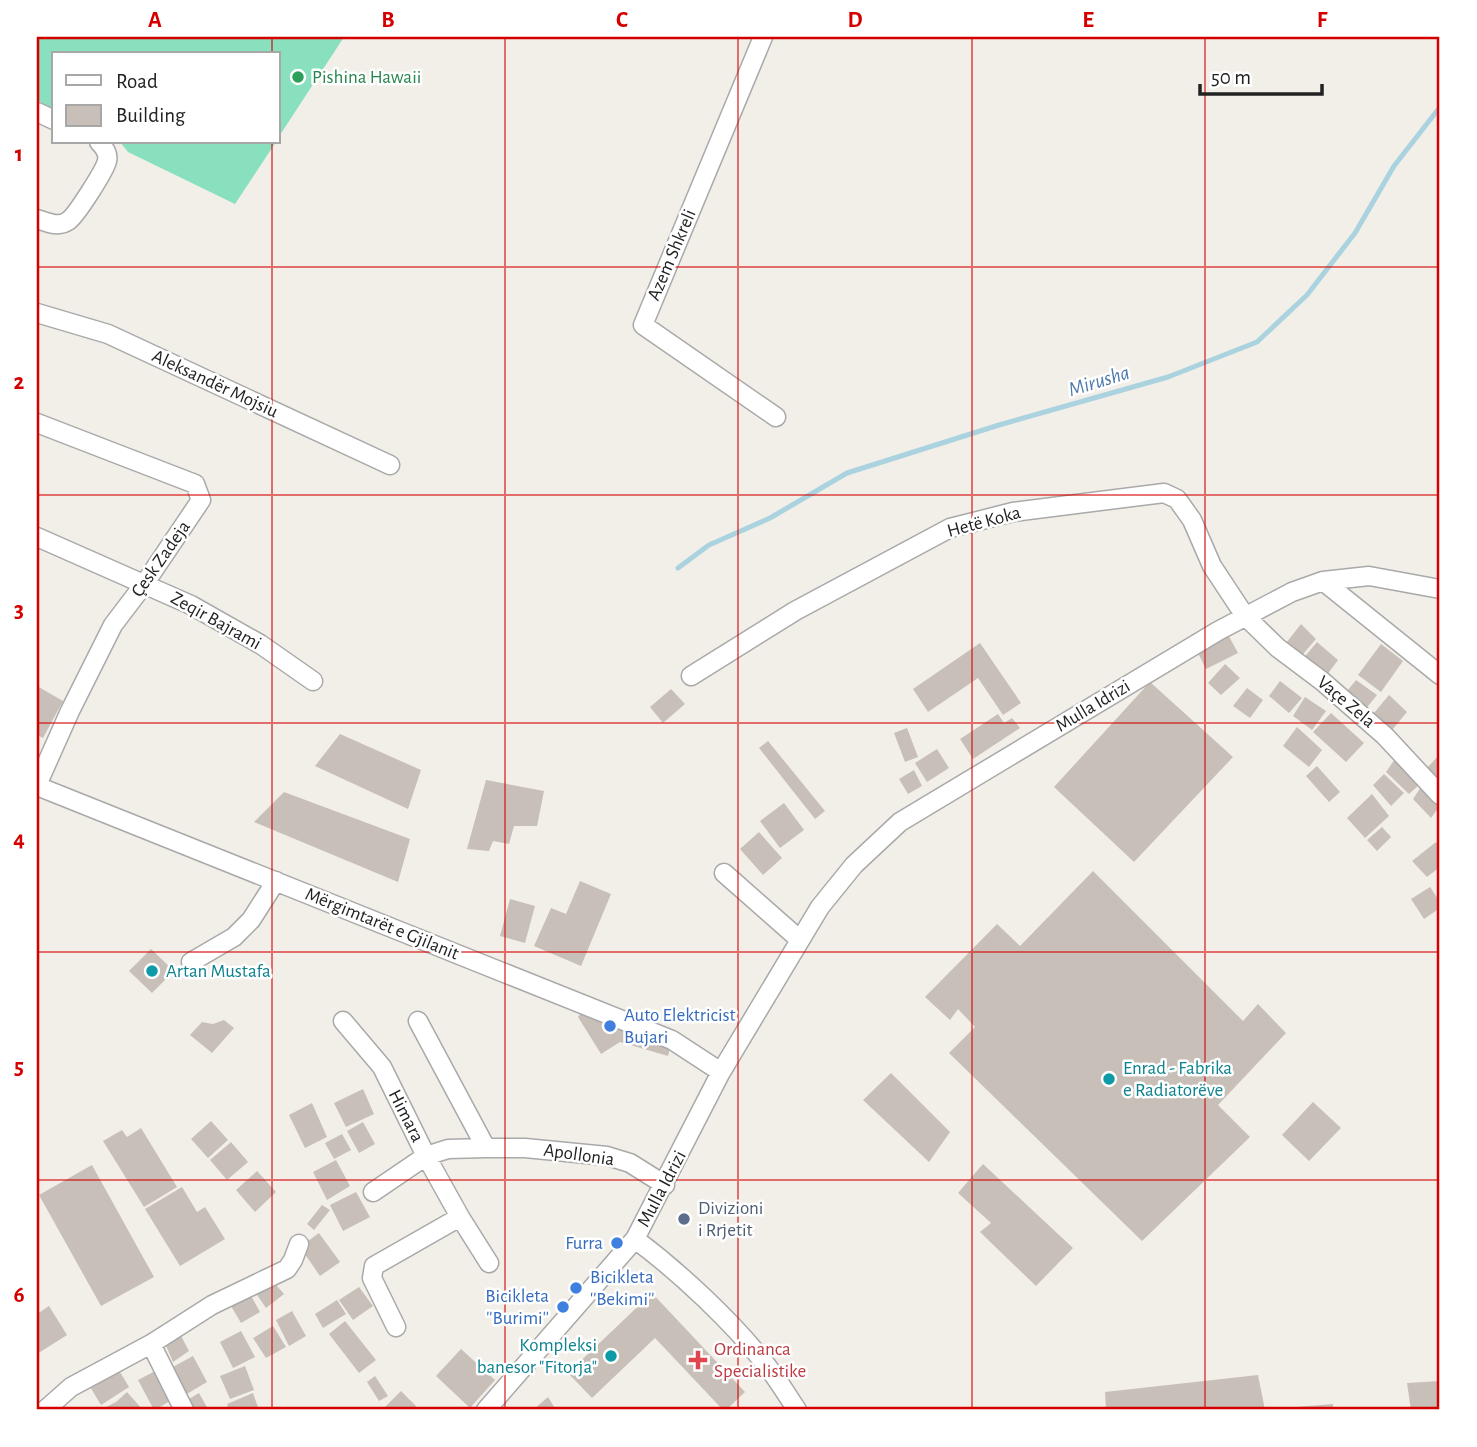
<svg xmlns="http://www.w3.org/2000/svg" width="1477" height="1447" font-family="'Alegreya Sans',sans-serif">
	<style>
		.pitch { fill: #88e0be }
		.lines { fill: none; stroke-linecap: round; stroke-linejoin: round }
		.stream { stroke: #aad3df; stroke-width: 5 }
		.building { fill: #c7bfb8 }
		.minor-casing { stroke: #a9a9a9; stroke-width: 21 }
		.minor { stroke: #fff; stroke-width: 18 }
		.grid { fill: none; stroke: #d40000; stroke-width: 2; stroke-opacity: 0.55 }
		.leisure-dot { fill: #2e9e5b; stroke: #fff; stroke-width: 2.5 }
		.culture-dot { fill: #0f9aa8; stroke: #fff; stroke-width: 2.5 }
		.shop-dot { fill: #3f7fe0; stroke: #fff; stroke-width: 2.5 }
		.service-dot { fill: #5c6f8a; stroke: #fff; stroke-width: 2.5 }
		.health-dot { fill: #e0444e; stroke: #fff; stroke-width: 2.5 }
		.labels { text-anchor: middle; dominant-baseline: central; stroke-width: 5; stroke-linejoin: round; paint-order: stroke }
		.leisure-label { font-size: 19px; fill: #27864d; stroke: #fff; text-anchor: start }
		.street-label { font-size: 19px; fill: #222; stroke: #fff }
		.culture-label { font-size: 19px; fill: #0d838f; stroke: #fff; text-anchor: start }
		.shop-label { font-size: 19px; fill: #366cbe; stroke: #fff; text-anchor: start }
		.service-label { font-size: 19px; fill: #4e5e75; stroke: #fff; text-anchor: start }
		.health-label { font-size: 19px; fill: #be3a42; stroke: #fff; text-anchor: start }
		.water-label { font-size: 21px; font-style: italic; fill: #4a7aab; stroke: #fff }
		.neatline { fill: none; stroke: #d40000; stroke-width: 2.5 }
		.grid-label { font-size: 23px; text-anchor: middle; font-weight: bold; fill: #d40000 }
	</style>
	<rect width="100%" height="100%" fill="#f2efe9"/>
	<path class="pitch" d="M37,37H344L278,138V54H54V113L37,99Z
		M120,142H276L235,204L128,152Z"/>
	<g class="lines">
		<path class="stream" d="M678,568L709,545L770,518L847,473L999,425L1168,377L1257,342L1307,295L1355,233L1394,166L1440,107"/>
	</g>
	<path class="building" d="M1301,624L1316,639L1298,660L1283,647Z
		M1226,631L1238,653L1206,669L1195,647Z
		M1317,642L1338,660L1324,679L1301,661Z
		M980,643L1021,703L1003,715L978,678L928,712L913,689Z
		M1381,644L1403,661L1381,692L1358,675Z
		M1225,664L1240,678L1221,695L1208,683Z
		M1356,680L1377,695L1364,711L1344,695Z
		M1280,681L1302,698L1289,713L1269,696Z
		M1150,682L1233,757L1134,862L1054,787Z
		M37,686L63,701L43,738L37,735Z
		M1247,688L1263,700L1250,718L1233,706Z
		M671,689L685,704L663,723L650,707Z
		M1389,695L1407,712L1392,730L1374,713Z
		M1305,697L1326,711L1312,730L1293,716Z
		M1331,713L1364,743L1346,762L1313,732Z
		M998,714L1004,723L1012,718L1020,728L973,759L960,739Z
		M1297,727L1322,750L1309,767L1283,746Z
		M907,728L918,757L905,762L894,733Z
		M340,734L421,770L408,809L315,766Z
		M768,741L825,811L815,819L759,748Z
		M937,749L949,768L927,782L915,763Z
		M1440,754V784L1427,768Z
		M1395,759L1419,785L1409,794L1386,772Z
		M1317,766L1340,792L1329,802L1306,776Z
		M914,770L922,786L908,794L899,779Z
		M1384,774L1404,793L1391,806L1373,785Z
		M486,780L544,791L537,826H514L509,844L493,841L489,851L467,849Z
		M1421,787L1439,807L1431,818L1413,799Z
		M284,792L410,839L398,882L254,822Z
		M1372,794L1389,816L1365,838L1347,818Z
		M784,803L804,830L780,848L760,821Z
		M1382,827L1391,837L1377,851L1367,840Z
		M759,832L782,858L763,875L740,849Z
		M1436,842L1440,847V867L1427,877L1412,861Z
		M1093,871L1243,1021L1258,1004L1286,1033L1218,1105L1250,1137L1142,1241L949,1053L975,1027L958,1009L950,1020L925,997L997,924L1020,946Z
		M580,881L611,894L581,966L534,946L551,908L566,914Z
		M1430,887L1440,902V908L1424,919L1411,899Z
		M510,899L535,906L525,943L500,936Z
		M151,949L174,971L152,993L129,971Z
		M586,1006L672,1040L668,1056L620,1042L601,1054L578,1017Z
		M224,1020L234,1028L212,1053L190,1035L202,1022L213,1024Z
		M891,1073L950,1132L929,1162L863,1100Z
		M363,1089L374,1114L346,1127L334,1103Z
		M1313,1102L1341,1128L1309,1161L1282,1135Z
		M312,1103L327,1137L305,1148L289,1115Z
		M211,1121L228,1140L208,1158L191,1139Z
		M363,1122L375,1144L359,1153L347,1131Z
		M141,1128L177,1187L144,1207L103,1141L122,1130L127,1137Z
		M342,1134L351,1150L334,1159L325,1143Z
		M231,1142L248,1162L227,1180L210,1160Z
		M336,1160L350,1186L327,1200L313,1172Z
		M983,1164L1073,1248L1036,1286L980,1232L991,1223L958,1193Z
		M92,1165L154,1277L101,1306L39,1195Z
		M257,1171L276,1192L255,1212L236,1190Z
		M182,1187L197,1212L205,1207L225,1239L180,1266L145,1209Z
		M356,1192L370,1217L343,1231L330,1205Z
		M322,1205L330,1210L314,1230L307,1224Z
		M319,1233L340,1262L320,1276L300,1247Z
		M271,1279L284,1294L266,1308L255,1292Z
		M359,1287L373,1306L353,1320L339,1300Z
		M652,1293L745,1392L726,1410H723L655,1338L592,1398L568,1373Z
		M250,1294L260,1312L241,1323L231,1306Z
		M337,1300L346,1314L323,1328L315,1314Z
		M49,1306L67,1335L37,1354V1314Z
		M292,1311L306,1336L289,1346L276,1320Z
		M345,1321L376,1360L359,1373L329,1334Z
		M273,1326L286,1347L266,1358L253,1338Z
		M178,1330L189,1351L173,1362L164,1341Z
		M241,1331L255,1357L233,1368L220,1342Z
		M461,1349L495,1380L470,1408L436,1376Z
		M193,1356L207,1382L185,1395L171,1368Z
		M245,1366L254,1390L230,1399L220,1376Z
		M117,1367L129,1387L101,1405L89,1385Z
		M157,1370L172,1400L154,1410L138,1380Z
		M1258,1375L1265,1410H1106L1105,1392Z
		M375,1376L388,1396L379,1401L367,1382Z
		M1440,1381V1410H1411L1407,1383Z
		M401,1391L416,1406L413,1410H382Z
		M127,1392L143,1410H105L104,1408L116,1402Z
		M199,1393L208,1409L207,1410H192L187,1400Z
		M253,1393L259,1410H229L227,1404Z
		M548,1397L556,1410H533Z
		M1333,1404V1410H1285V1408Z"/>
	<g class="lines">
		<g class="minor-casing">
			<path id="minor" d="M763,37L643,325L776,417
				M37,112L54,120
				M37,219C47,222 58,228 68,221C76,216 105,170 107,161C109,153 104,147 99,142
				M37,313L108,334L390,465
				M37,423L195,484L201,500L145,583L113,625L70,711L37,785
				M37,537L191,605L260,644L313,681
				M1323,581L1440,675
				M691,676L795,611L950,528L1013,512L1164,493L1177,499L1192,520L1212,566L1245,616L1278,648L1322,681L1385,736L1440,795
				M37,786L672,1040L721,1072
				M724,873L800,940
				M191,962L234,937L251,920L276,881
				M343,1021L382,1067L426,1156L460,1217L489,1263
				M418,1021L486,1148
				M373,1192L426,1156L448,1149L486,1148H525L607,1156L630,1163L665,1185
				M635,1239C679,1272 733,1322 767,1366C778,1380 787,1395 797,1410
				M396,1327L372,1278L374,1266L460,1217
				M151,1344L184,1410
				M45,1410L71,1387L151,1344L212,1305L287,1269L293,1260L299,1244
				M486,1410L635,1239L721,1072L820,907L854,865L900,822L1218,631L1292,592L1323,581L1369,576L1440,589"/>
		</g>
		<use href="#minor" class="minor"/>
	</g>
	<path class="grid" d="M272,37V54M505,37V1410M738,37V1410M972,37V1410M1205,37V1410M272,142V1410M37,267H1440M37,495H1440M37,723H1440M37,952H1440M37,1180H1440"/>
	<circle class="leisure-dot" cx="298" cy="77" r="7"/>
	<g class="culture-dot">
		<circle cx="152" cy="971" r="7"/>
		<circle cx="1109" cy="1079" r="7"/>
		<circle cx="611" cy="1356" r="7"/>
	</g>
	<g class="shop-dot">
		<circle cx="610" cy="1026" r="7"/>
		<circle cx="617" cy="1243" r="7"/>
		<circle cx="576" cy="1288" r="7"/>
		<circle cx="563" cy="1307" r="7"/>
	</g>
	<circle class="service-dot" cx="684" cy="1219" r="7"/>
	<path class="health-dot" d="M694.5 1349.5h7v7h7v7h-7v7h-7v-7h-7v-7h7z"/>
	<g class="labels">
		<g class="leisure-label">
			<text x="312" y="77">Pishina Hawaii</text>
		</g>
		<g class="street-label">
			<text transform="translate(672 255) rotate(-67)">Azem Shkreli</text>
			<text transform="translate(215 384) rotate(25)">Aleksandër Mojsiu</text>
			<text transform="translate(984 522) rotate(-15)">Hetë Koka</text>
			<text transform="translate(161 559) rotate(-55)">Çesk Zadeja</text>
			<text transform="translate(216 621) rotate(29)">Zeqir Bajrami</text>
			<text transform="translate(1346 702) rotate(40)">Vaçe Zela</text>
			<text transform="translate(1093 706) rotate(-31)">Mulla Idrizi</text>
			<text transform="translate(382 924) rotate(22)">Mërgimtarët e Gjilanit</text>
			<text transform="translate(406 1116) rotate(63)">Himara</text>
			<text transform="translate(579 1155) rotate(8)">Apollonia</text>
			<text transform="translate(662 1189) rotate(-62)">Mulla Idrizi</text>
		</g>
		<g class="culture-label">
			<text x="166" y="971">Artan Mustafa</text>
			<text x="1123" y="1068">Enrad - Fabrika<tspan x="1123" dy="22">e Radiatorëve</tspan></text>
			<text x="597" y="1345" text-anchor="end">Kompleksi<tspan x="597" dy="22">banesor "Fitorja"</tspan></text>
		</g>
		<g class="shop-label">
			<text x="624" y="1015">Auto Elektricist<tspan x="624" dy="22">Bujari</tspan></text>
			<text x="603" y="1243" text-anchor="end">Furra</text>
			<text x="590" y="1277">Bicikleta<tspan x="590" dy="22">''Bekimi''</tspan></text>
			<text x="549" y="1296" text-anchor="end">Bicikleta<tspan x="549" dy="22">''Burimi''</tspan></text>
		</g>
		<g class="service-label">
			<text x="698" y="1208">Divizioni<tspan x="698" dy="22">i Rrjetit</tspan></text>
		</g>
		<g class="health-label">
			<text x="714" y="1349">Ordinanca<tspan x="714" dy="22">Specialistike</tspan></text>
		</g>
		<g class="water-label">
			<text transform="translate(1099 381) rotate(-17)">Mirusha</text>
		</g>
	</g>
	<rect width="1477" height="1447" fill="none" stroke="#ffffff" stroke-width="77"/>
	<rect x="52" y="52" width="228" height="91" fill="#ffffff" stroke="#a7a7a7" stroke-width="2"/>
	<rect x="66" y="75" width="35" height="10" fill="#ffffff" stroke="#a7a7a7" stroke-width="2"/>
	<text x="116" y="88" font-size="21" fill="#222222">Road</text>
	<rect x="66" y="105" width="35" height="21" fill="#c7bfb8" stroke="#a7a7a7" stroke-width="2"/>
	<text x="116" y="122" font-size="21" fill="#222222">Building</text>
	<path d="M1200 84v10h122v-10" fill="none" stroke="#222222" stroke-width="3.5"/>
	<text x="1211" y="84" font-size="21" fill="#222222" stroke="#ffffff" stroke-width="5" paint-order="stroke">50 m</text>
	<rect x="38" y="38" width="1400" height="1370" class="neatline"/>
	<g class="grid-label">
		<text x="155" y="27">A</text>
		<text x="388" y="27">B</text>
		<text x="622" y="27">C</text>
		<text x="855" y="27">D</text>
		<text x="1088" y="27">E</text>
		<text x="1322" y="27">F</text>
		<text x="19" y="161">1</text>
		<text x="19" y="389">2</text>
		<text x="19" y="617">3</text>
		<text x="19" y="846">4</text>
		<text x="19" y="1074">5</text>
		<text x="19" y="1302">6</text>
	</g>
</svg>
